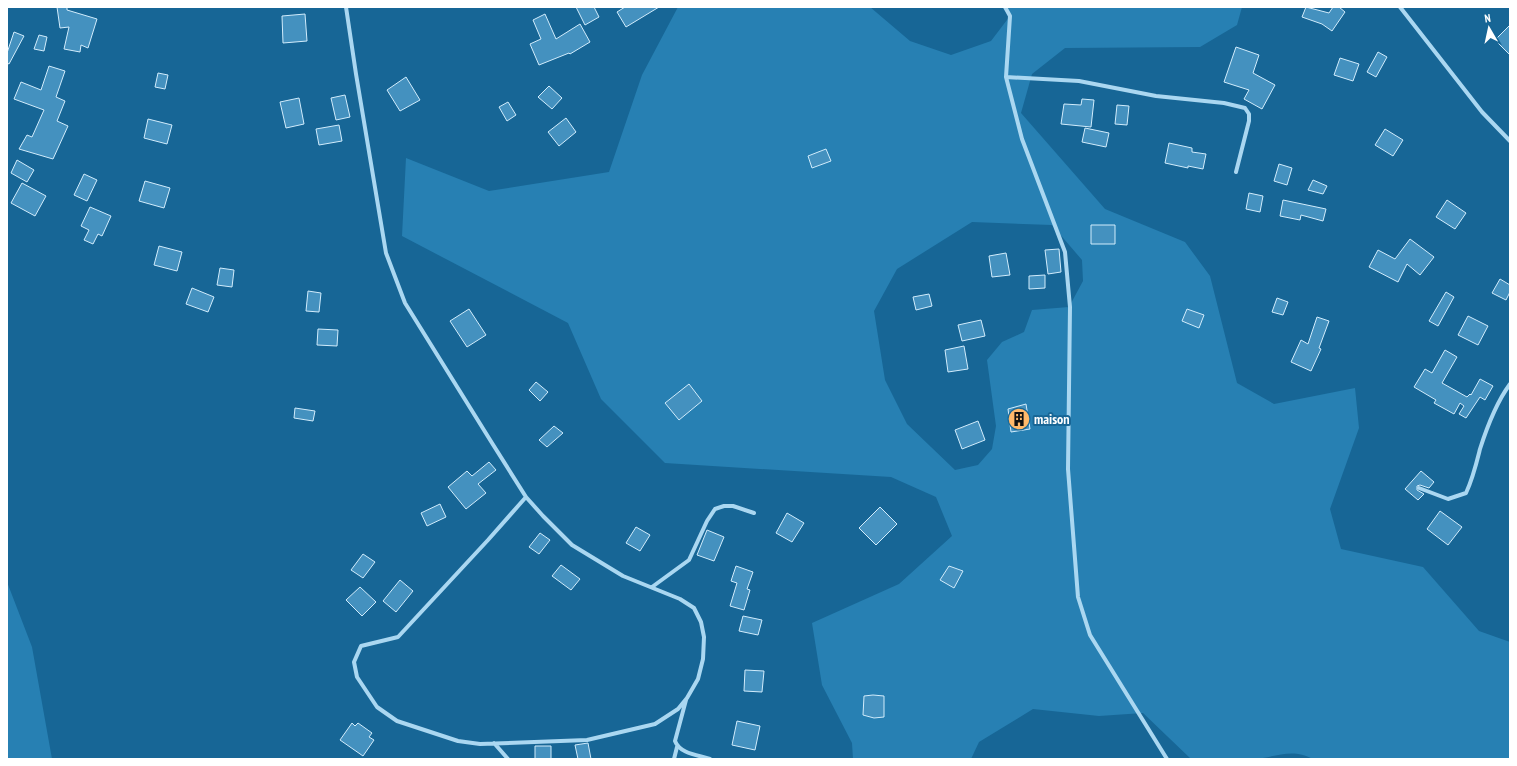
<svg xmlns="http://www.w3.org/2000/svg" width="1517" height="766" font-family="'PT Sans Narrow',sans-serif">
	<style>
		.green { fill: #2780b3; fill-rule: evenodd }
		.building { fill: #4491bf; stroke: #d1ecfc }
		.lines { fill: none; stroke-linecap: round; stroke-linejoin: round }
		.street { stroke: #aad7f1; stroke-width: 4 }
		.labels { text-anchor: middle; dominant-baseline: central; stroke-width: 4; stroke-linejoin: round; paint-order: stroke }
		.poi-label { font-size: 14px; font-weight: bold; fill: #fff; stroke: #176696; text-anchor: start }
	</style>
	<rect width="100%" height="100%" fill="#176696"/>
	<path class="green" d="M678,7H870L910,41L951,55L991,41L1010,16L1007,7H1242L1237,25L1200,47L1065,48L1032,74L1021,113L1105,209L1185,242L1210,276L1237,383L1274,404L1355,388L1359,428L1330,509L1341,549L1423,567L1479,631L1510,642V759H1313C1291,747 1275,758 1253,759C1232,760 1211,759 1191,759L1143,713L1099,716L1033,709L979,742L971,759H853L852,743L822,685L812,623L899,584L952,536L936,497L891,477L665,463L601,399L568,323L402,236L406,158L489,191L609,172L642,75ZM972,222L1052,225L1082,260L1083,281L1069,307L1032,310L1024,332L1002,342L987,360L996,426L992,449L978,465L955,470L907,424L885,380L874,311L897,269Z
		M7,582L32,647L52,759H7Z"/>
	<path class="building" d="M57,7H67V10L97,19L88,48L81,45L80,52L64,49L69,27L60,28Z
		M576,7H594L599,17L585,25Z
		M625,7H659L626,27L617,12Z
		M1306,7L1329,13L1333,7H1339L1345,12L1332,31L1322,24L1302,17Z
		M305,14L307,41L283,43L282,16Z
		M545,14L556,39L580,24L590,42L570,54L569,53L539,65L530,44L541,39L533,20Z
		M1510,25V55L1495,40Z
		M14,32L24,36L9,64L7,63V53Z
		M39,35L47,37L44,51L34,49Z
		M1236,47L1259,55L1253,73L1275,85L1262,109L1244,99L1249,90L1224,82Z
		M1378,52L1387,57L1376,77L1367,72Z
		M1340,58L1359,64L1353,81L1334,75Z
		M49,66L65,71L56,97L65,101L57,121L68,126L53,159L19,149L27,135L32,137L44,110L14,99L21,82L41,90Z
		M158,73L168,75L165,89L155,87Z
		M406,77L420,100L400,111L387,90Z
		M549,86L562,98L552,109L538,97Z
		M345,95L350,117L336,120L331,98Z
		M299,98L304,124L286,128L280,102Z
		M1082,99L1094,100L1091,127L1061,124L1064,104L1081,105Z
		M508,102L516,115L507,121L499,107Z
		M1117,105L1129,106L1127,125L1115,124Z
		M566,118L576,132L559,146L548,132Z
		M148,119L172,125L167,144L144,138Z
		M339,125L342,141L319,145L316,129Z
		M1085,128L1109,133L1106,147L1082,142Z
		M1385,129L1403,140L1393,156L1375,145Z
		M1169,143L1192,148V152L1206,154L1203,169L1188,166V168L1165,163Z
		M826,149L831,161L812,168L808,156Z
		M17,160L34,170L27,182L11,173Z
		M1279,164L1292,168L1287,185L1274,181Z
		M84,174L97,180L87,201L74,195Z
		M1313,180L1327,186L1323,194L1308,190Z
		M145,181L170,188L164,208L139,201Z
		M22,183L46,196L35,216L11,203Z
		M1249,193L1263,196L1260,212L1246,209Z
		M1283,200L1326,209L1323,221L1301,215L1300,220L1280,216Z
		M1447,200L1466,213L1455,229L1436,217Z
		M90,207L111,216L102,236L98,234L93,244L84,240L89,230L81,226Z
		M1091,225H1115V244H1091Z
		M1410,239L1434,257L1420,275L1407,264L1398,282L1369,267L1378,250L1395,259Z
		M159,246L182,252L177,271L154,265Z
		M1059,249L1061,272L1048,274L1045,250Z
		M1006,253L1010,275L992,277L989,256Z
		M220,268L234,270L232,287L217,285Z
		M1045,275V288L1029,289V276Z
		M1500,279L1510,285V292L1506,300L1492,293Z
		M192,288L214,297L208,312L186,304Z
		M308,291L321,293L319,312L306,311Z
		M1446,292L1454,297L1438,326L1429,321Z
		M929,294L932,306L916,310L913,297Z
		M1277,298L1288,302L1283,315L1272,312Z
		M469,309L486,335L467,347L450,321Z
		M1187,309L1204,315L1199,328L1182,321Z
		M1468,316L1488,326L1478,345L1458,335Z
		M1317,317L1329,321L1319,348L1321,349L1311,371L1291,362L1301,340L1308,344Z
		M981,320L985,336L962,341L958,325Z
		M318,329L338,330L337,346L317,345Z
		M964,346L968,369L948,372L945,350Z
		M1445,350L1457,357L1442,383L1467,397L1470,394L1471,395L1480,379L1493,386L1485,400L1480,397L1466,418L1459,414L1464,406L1460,403L1454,414L1434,403L1436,400L1414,387L1425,369L1432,373Z
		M536,382L548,392L540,401L529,390Z
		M689,384L702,401L679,420L665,403Z
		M1026,404L1030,429L1011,432L1008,409Z
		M295,408L315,411L313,421L294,418Z
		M978,421L985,440L962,449L955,430Z
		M554,426L563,433L547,447L539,440Z
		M489,462L496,470L478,484L486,493L466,509L448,487L467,471L472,476Z
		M1421,471L1434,482L1429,488L1420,485L1417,486V490L1424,494L1418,500L1405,489Z
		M440,504L446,517L427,526L421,513Z
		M880,507L897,524L876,545L859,528Z
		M1440,511L1462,527L1448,545L1427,529Z
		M787,513L804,523L792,542L776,533Z
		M636,527L650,535L640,551L626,543Z
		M707,530L724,537L714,561L697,555Z
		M540,533L550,540L539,554L529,547Z
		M363,554L375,562L363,578L351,570Z
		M561,565L580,579L571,590L552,576Z
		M736,566L753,572L747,589L750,590L744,610L730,606L737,583L731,581Z
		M949,566L963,571L954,588L940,580Z
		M400,580L413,591L396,612L383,601Z
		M360,587L376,602L362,616L346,600Z
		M743,616L762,620L758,635L739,631Z
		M745,670L764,671L762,692L744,691Z
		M873,695L884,696V717L874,718L863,715L864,696Z
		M737,721L760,726L755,750L732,745Z
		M352,723L355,726L358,723L372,733L369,737L374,740L363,756L340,740Z
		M588,743L591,759H578L575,745Z
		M535,746H551V759H535Z"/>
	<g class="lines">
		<path class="street" d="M346,7L356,74L386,253L405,303L492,443L526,497L543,516L572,545L623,576L680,599L694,608L701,622L704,637L703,659L698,679L687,698L678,709L655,724L587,740L480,744L458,741L397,721L377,707L357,677L354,662L361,646L398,637L488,540L526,497
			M1005,7L1010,16L1006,77L1022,139L1065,252L1070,307L1068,469L1078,597L1090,635L1167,759
			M1400,7L1482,112L1510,141
			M1006,77L1079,81L1156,96L1224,103L1245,108L1249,114V121L1236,172
			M1419,488L1448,499L1466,493C1473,478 1476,465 1480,449C1487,427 1496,403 1510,384
			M652,587L689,560L707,521L715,509L724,506H733L754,513
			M686,700L675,741C680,754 698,755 710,759
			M494,743L508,759
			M674,759L677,747"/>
	</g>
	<defs>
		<g id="building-disc" transform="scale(1.15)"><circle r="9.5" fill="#ffb96a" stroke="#176696"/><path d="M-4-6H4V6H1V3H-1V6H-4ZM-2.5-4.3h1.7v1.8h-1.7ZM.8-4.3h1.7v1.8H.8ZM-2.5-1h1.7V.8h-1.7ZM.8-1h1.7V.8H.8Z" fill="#111"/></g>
	</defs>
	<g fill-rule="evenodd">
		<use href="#building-disc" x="1019" y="419"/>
	</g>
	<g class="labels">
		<g class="poi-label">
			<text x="1034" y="419">maison</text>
		</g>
	</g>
	<rect width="1517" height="766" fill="none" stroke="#ffffff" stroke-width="16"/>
	<g transform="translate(1489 28) rotate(351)" stroke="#176696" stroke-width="3" paint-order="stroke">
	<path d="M0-3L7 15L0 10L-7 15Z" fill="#ffffff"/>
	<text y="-6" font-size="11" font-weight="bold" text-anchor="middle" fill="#ffffff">N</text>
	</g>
</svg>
